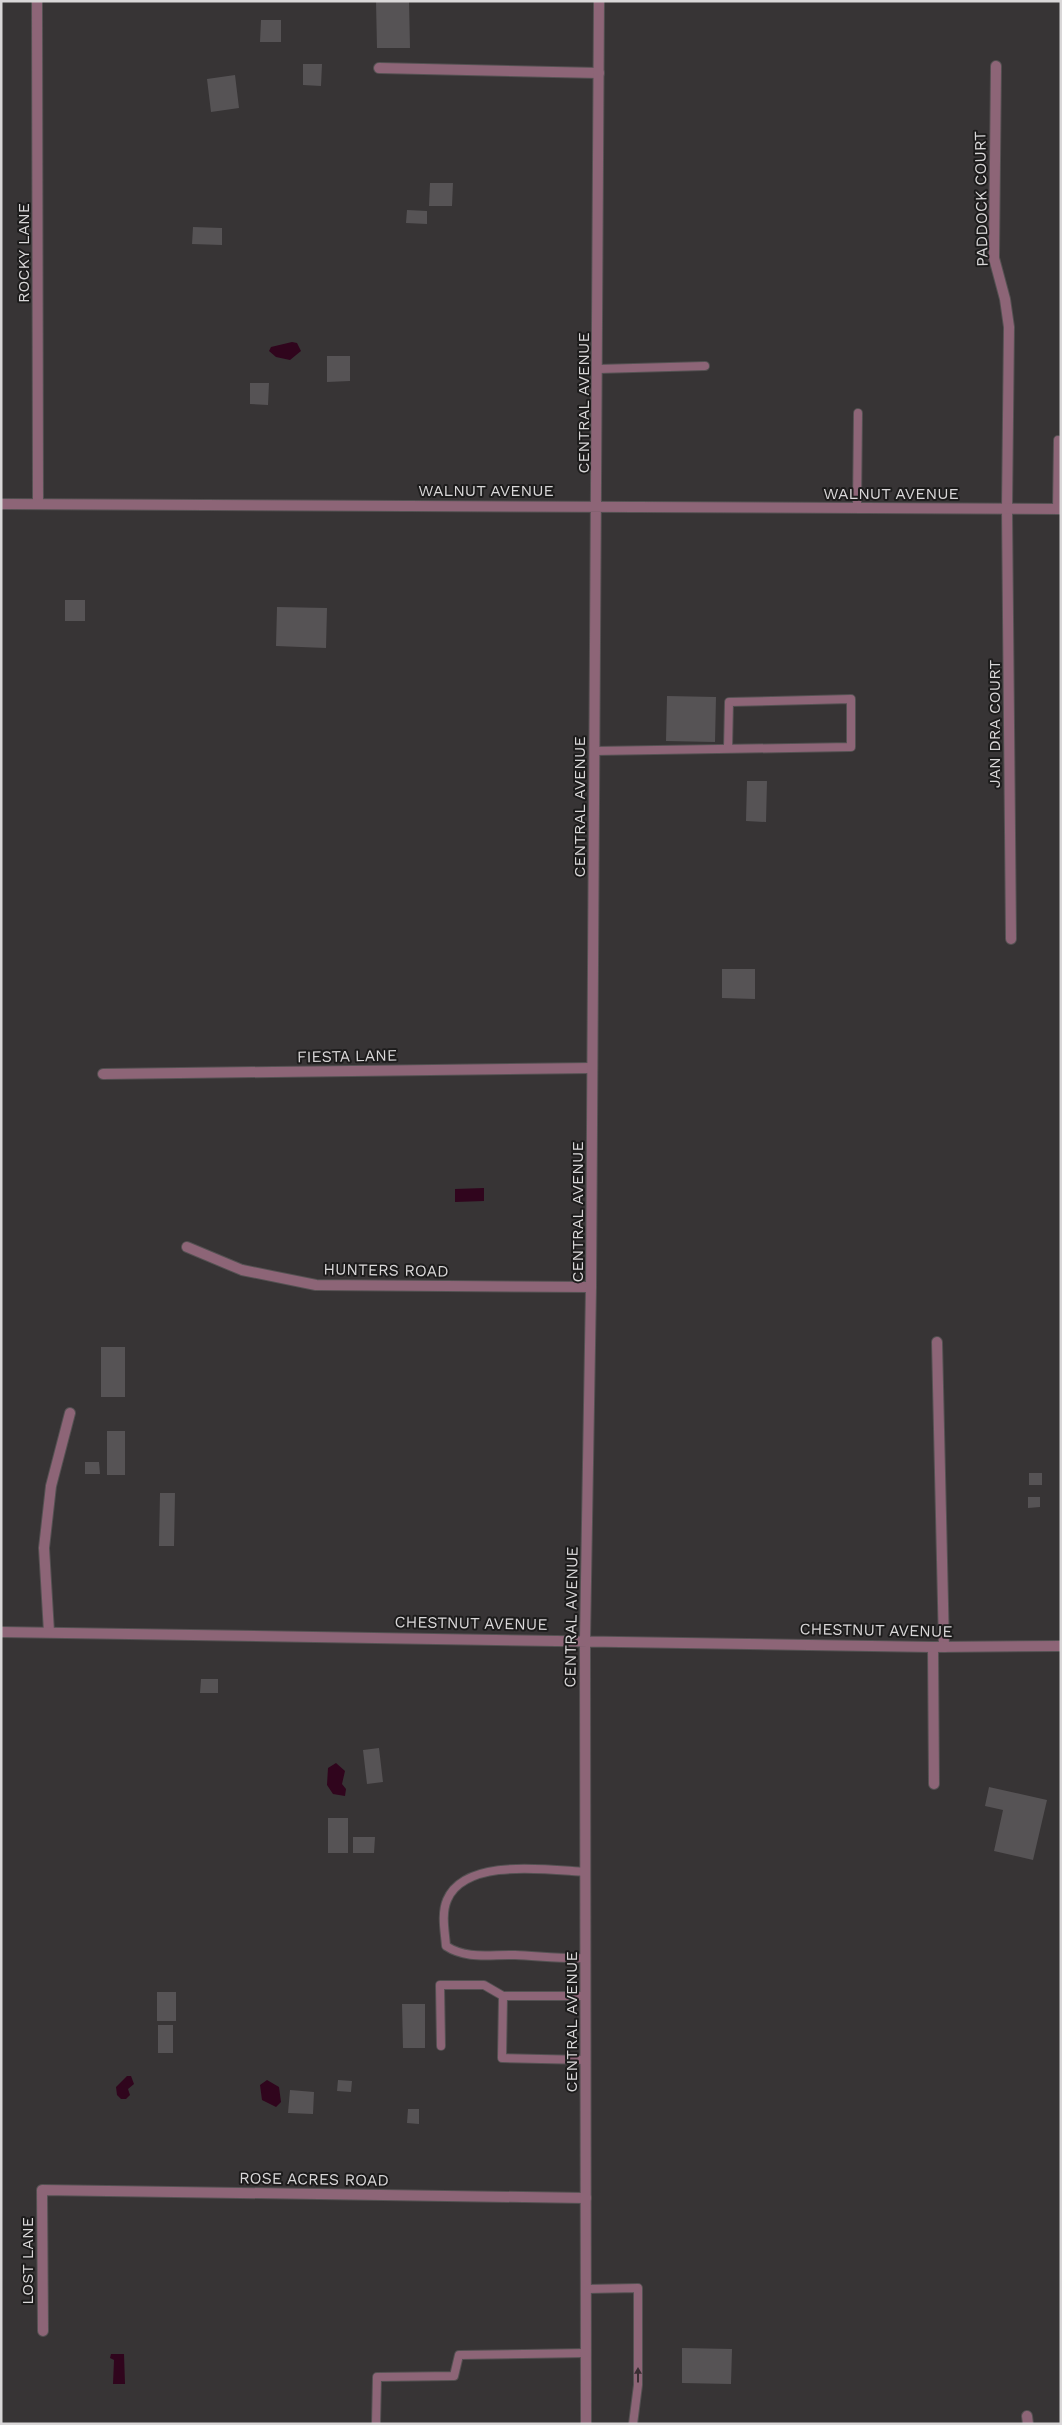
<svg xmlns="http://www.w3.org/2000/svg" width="1062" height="2425" font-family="'Work Sans',sans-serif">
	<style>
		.water { fill: #30051d }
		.building { fill: #565355 }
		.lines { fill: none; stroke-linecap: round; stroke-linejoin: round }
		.service-casing { stroke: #545152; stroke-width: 10 }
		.minor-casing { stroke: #545152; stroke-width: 12 }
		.tertiary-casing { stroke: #545152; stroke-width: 12 }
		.service { stroke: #8d6577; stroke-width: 8 }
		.minor { stroke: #8d6577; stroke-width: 10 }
		.tertiary { stroke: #8d6577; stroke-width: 10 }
		.oneway { fill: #392e33 }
		.labels { text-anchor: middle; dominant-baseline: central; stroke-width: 4; stroke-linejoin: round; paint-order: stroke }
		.street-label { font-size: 16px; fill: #d9d7d8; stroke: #1d1c1c }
	</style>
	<rect width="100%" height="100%" fill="#373435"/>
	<path class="water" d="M292,342L297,343L301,351L290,360L276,357L269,351L271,347Z
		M484,1188V1201L455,1202V1189Z
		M336,1763L345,1771L342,1784L346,1789L345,1796L333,1794L327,1785L328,1768Z
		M127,2076H131L134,2084L128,2089L130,2095L126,2099H121L117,2095L116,2087Z
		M267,2080L279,2087L281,2102L276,2107L262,2100L260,2085Z
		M111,2354H124L125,2384H113L114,2360L110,2358Z"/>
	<path class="building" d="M376,1H409L410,48H377Z
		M261,20H281V42H260Z
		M303,64H322L321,86L303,85Z
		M235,75L239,108L211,112L207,79Z
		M430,183H453L452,206H429Z
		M407,210L427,211V224L406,223Z
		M193,227L222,228V245L192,244Z
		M327,356H350V381L327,382Z
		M250,383H269L268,405L250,404Z
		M65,600H85V621H65Z
		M277,607L327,608L326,648L276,646Z
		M667,696L716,697L715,742L666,741Z
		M747,781H767L766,822L746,821Z
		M722,969H755V999L722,998Z
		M101,1347H125V1397H101Z
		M107,1431H125V1475H107Z
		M85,1462H99L100,1474H85Z
		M1029,1473H1042V1485H1029Z
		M160,1493H175L174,1546H159Z
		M1028,1497H1040V1507L1028,1508Z
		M201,1679H218V1693H200Z
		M379,1748L383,1782L367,1784L363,1750Z
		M989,1787L1047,1800L1033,1860L994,1851L1003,1810L985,1806Z
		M328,1818H348V1853H328Z
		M353,1837H375L374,1853H353Z
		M157,1992H176V2021H157Z
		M402,2004H425V2048H403Z
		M158,2025H173V2053H158Z
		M338,2080L352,2081L351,2092L337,2091Z
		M290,2090L314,2092L313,2114L288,2113Z
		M408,2109H419V2124L407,2123Z
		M682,2348L732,2349L731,2384L682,2383Z"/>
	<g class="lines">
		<g class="service-casing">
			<path id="service" d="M598,369L705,366
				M857,508L858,413
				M1057,509L1058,440
				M594,751L851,747V699L729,702L728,749
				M586,1872C548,1870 465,1857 447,1900C441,1914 445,1932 446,1946C467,1960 492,1954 515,1955C539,1956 562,1959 586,1958
				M503,1996L502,2058L586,2060
				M441,2046L440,1985H484L503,1996H586
				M586,2289L638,2288V2385L633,2424
				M376,2424L377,2377L454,2376L459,2355L586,2353"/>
		</g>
		<g class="minor-casing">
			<path id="minor" d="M37,1L38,504
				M996,66L994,258L1005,299L1009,327L1007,509L1011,939
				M379,68L599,73
				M103,1074L592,1068
				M187,1247L242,1270L316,1285L591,1287
				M937,1342L944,1647
				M49,1632L44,1548L51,1486L70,1413
				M933,1647L934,1784
				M43,2331L42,2190L586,2198
				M1027,2416L1028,2424"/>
		</g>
		<g class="tertiary-casing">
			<path id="tertiary" d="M1,504L1061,509
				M1,1632L933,1647L1061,1646
				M586,2424L585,1640L591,1287L599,1"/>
		</g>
		<use href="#service" class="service"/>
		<use href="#minor" class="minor"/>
		<use href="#tertiary" class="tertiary"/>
	</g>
	<defs><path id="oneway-solid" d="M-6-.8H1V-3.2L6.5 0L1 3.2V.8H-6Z" transform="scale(1.25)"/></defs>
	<use class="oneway" href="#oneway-solid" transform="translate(638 2375) rotate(-90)"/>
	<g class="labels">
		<g class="street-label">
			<text transform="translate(981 199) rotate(-91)">PADDOCK COURT</text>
			<text transform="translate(23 253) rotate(-90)">ROCKY LANE</text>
			<text transform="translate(583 403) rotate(-90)">CENTRAL AVENUE</text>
			<text x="486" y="490">WALNUT AVENUE</text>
			<text x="891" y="493">WALNUT AVENUE</text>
			<text transform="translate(994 724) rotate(-90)">JAN DRA COURT</text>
			<text transform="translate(579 807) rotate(-90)">CENTRAL AVENUE</text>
			<text transform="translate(347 1056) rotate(-1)">FIESTA LANE</text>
			<text transform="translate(577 1212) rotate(-90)">CENTRAL AVENUE</text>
			<text transform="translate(386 1270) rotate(1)">HUNTERS ROAD</text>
			<text transform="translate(571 1617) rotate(-89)">CENTRAL AVENUE</text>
			<text transform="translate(471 1623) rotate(1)">CHESTNUT AVENUE</text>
			<text transform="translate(876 1630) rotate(1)">CHESTNUT AVENUE</text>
			<text transform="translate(571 2022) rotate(-90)">CENTRAL AVENUE</text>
			<text transform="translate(314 2179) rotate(1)">ROSE ACRES ROAD</text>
			<text transform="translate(27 2261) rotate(-90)">LOST LANE</text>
		</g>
	</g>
	<rect width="1062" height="2425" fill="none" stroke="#d9d7d8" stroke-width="5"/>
</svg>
